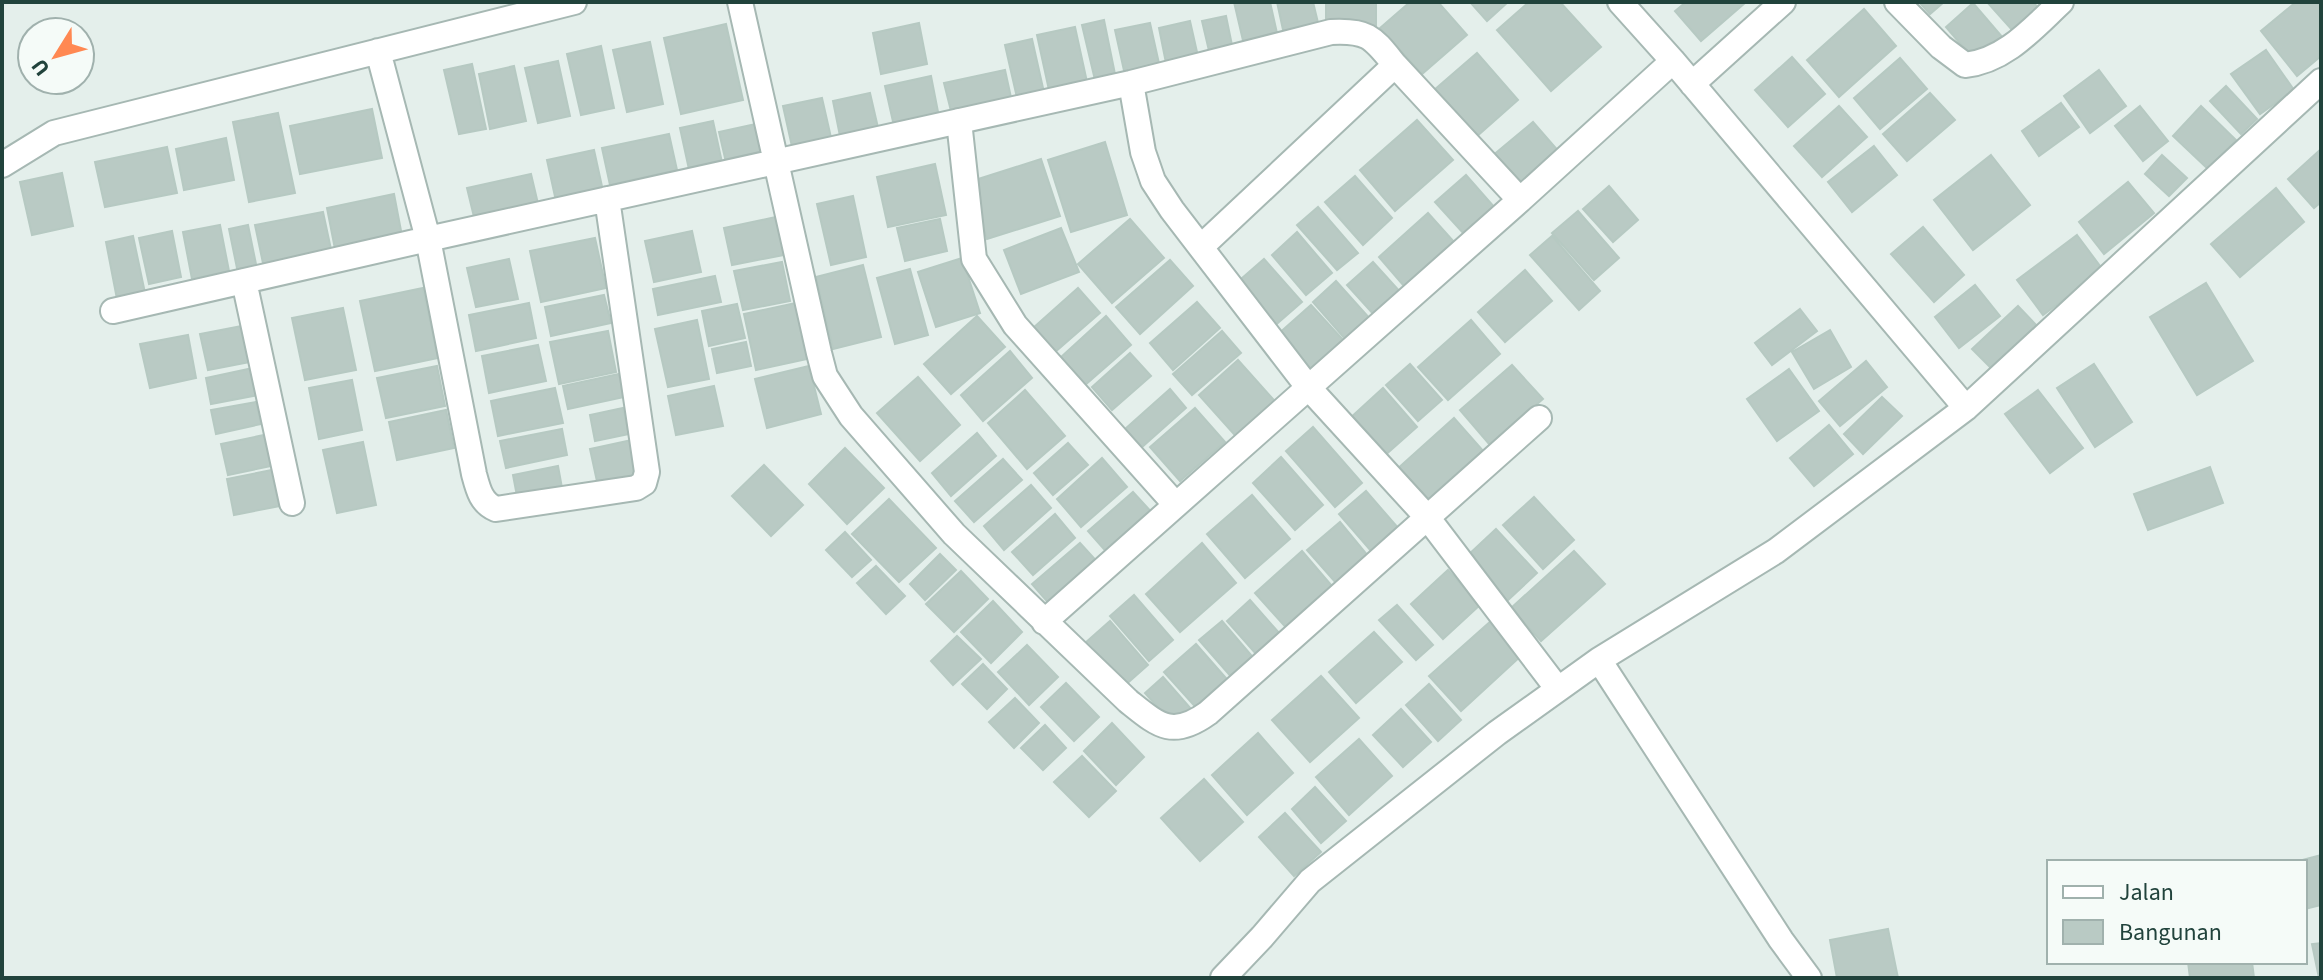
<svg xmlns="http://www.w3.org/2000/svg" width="2323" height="980" font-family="'Source Sans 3',sans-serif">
	<rect width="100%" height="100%" fill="#e4efeb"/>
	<path fill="#b9cac4" stroke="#b6c9c2" stroke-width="2" d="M1234,2h36l9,40 -34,7z
		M1277,2h36l7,29 -35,8z
		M1326,2h50v24h-50z
		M1410,2h28l29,33 -45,39 -42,-46z
		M1470,2h38l-21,19z
		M1529,2h31l41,45 -50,44 -54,-61z
		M1686,2h58l1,1 -44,38 -26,-30z
		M1919,2h25l-14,12z
		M1987,2h46l7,8 -26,22z
		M2296,2h21l4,5v49l-24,20 -36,-45z
		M1973,3l30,35 -27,24 -30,-35z
		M1864,9l32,37 -57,51 -32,-37z
		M1226,16l7,34 -23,5 -8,-34z
		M1104,20l11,54 -20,6 -13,-55z
		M1190,21l9,40 -32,7 -8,-40z
		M919,23l8,41 -46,10 -8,-41z
		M1150,23l10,45 -35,7 -10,-45z
		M726,24l17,76 -62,14 -17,-76z
		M1075,27l12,55 -38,8 -12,-55z
		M1032,39l13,58 -27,5 -13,-57z
		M650,42l13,62 -36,8 -14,-62z
		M601,46l13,62 -33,7 -14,-61z
		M2266,50l28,40 -34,24 -29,-40z
		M1477,53l41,47 -42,37 -42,-47z
		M1792,57l33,37 -37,33 -33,-37z
		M1900,58l27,31 -47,40 -26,-31z
		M558,61l12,55 -32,7 -13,-55z
		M472,64l14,65 -27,5 -15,-64z
		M514,66l12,55 -36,8 -11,-55z
		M1005,70l7,32 -60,13 -8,-32z
		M2099,70l27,36 -36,27 -26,-37z
		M931,76l8,41 -45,9 -9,-40z
		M2226,86l31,33 -16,15 -31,-33z
		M870,93l9,39 -38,9 -8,-40z
		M1930,93l25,27 -48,41 -24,-27z
		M822,98l10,44 -39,9 -10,-45z
		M2061,103l18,24 -40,29 -17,-25z
		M1839,106l28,31 -45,40 -28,-31z
		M2140,106l28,35 -25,20 -28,-35z
		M2201,106l35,34 -28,29 -35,-33z
		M372,109l10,49 -82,16 -10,-48z
		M278,113l17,80 -46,9 -16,-80z
		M1417,120l36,40 -58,51 -35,-41z
		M713,121l10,46 -33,7 -10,-46z
		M1533,122l27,31 -40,35 -28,-32z
		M756,124l9,39 -37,8 -9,-39z
		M669,134l8,36 -67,15 -8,-37z
		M226,138l8,42 -50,10 -8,-41z
		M1105,142l22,73 -56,17 -23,-72z
		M1874,146l23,29 -45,37 -24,-30z
		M167,147l10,46 -72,14 -10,-45z
		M2321,149v53l-7,6 -26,-29z
		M594,150l9,41 -47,10 -9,-41z
		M1991,155l39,50 -57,45 -39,-50z
		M2162,155l25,23 -18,18 -24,-22z
		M1041,159l19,57 -73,23 -18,-57z
		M935,164l11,51 -58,12 -11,-50z
		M62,173l11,53 -41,9 -12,-53z
		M531,174l8,34 -64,13 -8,-33z
		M1466,175l29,33 -30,27 -30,-33z
		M1355,176l37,42 -29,27 -38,-43z
		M2128,182l26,31 -50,41 -25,-32z
		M1609,186l29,34 -25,22 -30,-33z
		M2276,188l28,34 -64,55 -29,-33z
		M394,194l8,42 -67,13 -8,-41z
		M853,196l13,61 -35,8 -14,-61z
		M1318,207l40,46 -21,17 -40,-45z
		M1578,211l41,47 -25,22 -42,-47z
		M323,212l9,42 -68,14 -9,-43z
		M1428,213l26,29 -50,44 -25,-29z
		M776,217l8,38 -52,10 -8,-37z
		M940,219l7,32 -42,10 -8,-33z
		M1130,219l34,39 -52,45 -34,-39z
		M220,225l9,46 -37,8 -9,-47z
		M248,225l9,44 -19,4 -9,-44z
		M1923,227l41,48 -30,27 -43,-48z
		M1061,228l18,44 -58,22 -17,-44z
		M172,231l9,46 -32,7 -10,-46z
		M692,231l9,41 -47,10 -9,-41z
		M1297,232l35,41 -26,22 -34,-40z
		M2077,235l26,35 -60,45 -26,-35z
		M133,236l12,57 -28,6 -11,-57z
		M1552,236l48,55 -21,19 -49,-55z
		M595,238l11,50 -65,14 -11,-51z
		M962,258l18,55 -44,14 -18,-55z
		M509,259l9,40 -42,8 -9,-39z
		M1264,259l38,43 -30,26 -38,-43z
		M1170,260l23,26 -53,48 -24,-27z
		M782,262l8,39 -47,9 -9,-39z
		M1373,262l29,32 -26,23 -29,-32z
		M863,265l18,72 -48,12 -17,-72z
		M910,269l18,66 -33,9 -18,-66z
		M1525,270l27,31 -47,41 -27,-30z
		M715,276l6,26 -63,13 -5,-26z
		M1336,281l35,39 -24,21 -34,-39z
		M2206,283l47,78 -56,34 -47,-78z
		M1975,285l25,31 -41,32 -24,-31z
		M423,288l15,70 -63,13 -15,-70z
		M1078,288l22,25 -45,39 -22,-24z
		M604,295l7,28 -60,13 -6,-29z
		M1197,302l23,26 -47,42 -23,-27z
		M529,303l7,35 -60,13 -7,-36z
		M796,303l11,56 -51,11 -12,-56z
		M737,304l8,34 -36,8 -7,-35z
		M1311,305l33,36 -34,30 -33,-36z
		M2018,306l22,23 -45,43 -23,-23z
		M343,308l13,62 -51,10 -13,-62z
		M1800,309l17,22 -45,34 -17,-22z
		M977,316l28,31 -54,47 -27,-30z
		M1106,316l25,29 -46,40 -24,-28z
		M697,320l12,59 -41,8 -13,-58z
		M1471,320l29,34 -52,46 -30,-33z
		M242,326l8,36 -42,8 -8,-36z
		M1830,330l21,37 -37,22 -22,-37z
		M608,331l8,41 -57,12 -9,-42z
		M1222,331l19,22 -49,42 -19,-21z
		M188,335l8,43 -46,10 -10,-44z
		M746,342l5,24 -34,7 -5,-24z
		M538,345l8,36 -57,12 -7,-37z
		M1010,351l22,27 -49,43 -22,-26z
		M1130,353l21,23 -39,34 -20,-23z
		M1238,360l43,48 -39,35 -43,-48z
		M1866,361l21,26 -47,39 -21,-25z
		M1410,364l32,36 -24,21 -32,-36z
		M2094,364l38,58 -37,25 -38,-59z
		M1512,365l31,34 -53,46 -30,-35z
		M437,366l8,40 -59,12 -9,-40z
		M809,366l12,48 -54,14 -12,-49z
		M253,368l5,27 -47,9 -5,-26z
		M1789,369l30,42 -42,30 -30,-42z
		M619,374l5,23 -56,12 -5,-23z
		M918,377l42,48 -40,36 -43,-48z
		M352,380l10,50 -43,9 -10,-51z
		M714,386l9,40 -47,9 -8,-39z
		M555,388l8,35 -65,13 -7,-35z
		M1383,388l34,39 -34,30 -34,-38z
		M1170,389l16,19 -44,39 -17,-18z
		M1025,390l40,46 -38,33 -39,-46z
		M2038,390l45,58 -33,25 -45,-59z
		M1882,397l20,19 -39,38 -19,-20z
		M256,402l5,22 -45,10 -5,-24z
		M623,408l6,26 -34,7 -5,-26z
		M1195,408l30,34 -45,39 -30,-34z
		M446,410l8,38 -57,12 -8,-38z
		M1454,418l30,34 -59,51 -29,-33z
		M1829,425l24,29 -39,32 -24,-28z
		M1313,427l49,56 -27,24 -49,-56z
		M562,429l5,26 -61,13 -6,-27z
		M977,433l19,23 -45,40 -19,-23z
		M264,435l7,31 -43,9 -7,-31z
		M632,440l8,38 -42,8 -8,-37z
		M363,442l13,63 -39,8 -14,-63z
		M1068,443l20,22 -35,30 -19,-22z
		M845,448l39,40 -37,36 -38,-40z
		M1281,457l42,48 -28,25 -42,-47z
		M1102,458l25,29 -46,40 -24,-28z
		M1003,459l19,21 -48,42 -19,-21z
		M764,465l39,40 -32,31 -39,-40z
		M558,466l4,22 -45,8 -4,-21z
		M2210,467l13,36 -75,27 -14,-36z
		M272,470l8,36 -46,9 -7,-36z
		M1031,485l20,23 -47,42 -20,-24z
		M1366,491l33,38 -27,23 -33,-38z
		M1133,492l23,25 -45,40 -23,-26z
		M1252,495l38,44 -45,39 -38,-44z
		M1534,497l40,43 -31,29 -40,-44z
		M889,499l47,49 -37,34 -47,-48z
		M1055,514l20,24 -42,37 -21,-23z
		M1340,522l28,34 -31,28 -30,-34z
		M1496,529l41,44 -30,28 -40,-45z
		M845,532l26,28 -19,17 -26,-27z
		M1080,543l21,23 -48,42 -21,-24z
		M1202,543l34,40 -56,49 -34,-38z
		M1302,551l35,41 -46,41 -36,-40z
		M1574,551l31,33 -64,57 -30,-33z
		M940,554l16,16 -31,30 -15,-16z
		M876,566l29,30 -19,18 -29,-31z
		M1448,570l32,35 -37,34 -32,-35z
		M961,571l27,28 -34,33 -28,-28z
		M1134,595l39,45 -24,21 -39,-45z
		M1250,600l30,34 -23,21 -30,-34z
		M993,601l29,31 -31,31 -30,-31z
		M1397,605l36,40 -17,15 -37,-40z
		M1110,621l38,44 -25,22 -38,-44z
		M1222,621l34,40 -22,19 -35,-40z
		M1491,621l31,34 -61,56 -32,-35z
		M1374,632l28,30 -46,41 -27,-31z
		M957,636l24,23 -28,26 -22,-24z
		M1196,644l36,41 -31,28 -37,-41z
		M1027,645l31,32 -29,28 -31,-33z
		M983,664l24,25 -20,20 -25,-25z
		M1321,676l38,42 -49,44 -38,-42z
		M1163,677l28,32 -18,15 -28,-31z
		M1066,683l33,34 -25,24 -33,-34z
		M1429,684l32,36 -23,21 -32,-36z
		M1015,698l24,25 -25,25 -25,-26z
		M1401,709l30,33 -28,25 -30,-32z
		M1112,723l32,34 -28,28 -32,-34z
		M1045,725l21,23 -23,22 -22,-22z
		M1258,733l35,40 -46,42 -35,-40z
		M1359,739l33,37 -43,39 -33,-38z
		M1082,756l34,35 -27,26 -35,-35z
		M1204,779l39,43 -43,39 -39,-43z
		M1315,787l31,34 -25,22 -29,-34z
		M1285,813l36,39 -27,24 -35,-39z
		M2321,855v50l-16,4v-47h-10z
		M1888,929l10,49h-61l-7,-38z
		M2321,943v35h-2l-7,-34z
		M2188,962h64l2,16h-64z"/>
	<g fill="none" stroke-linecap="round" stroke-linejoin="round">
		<defs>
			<path id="street" d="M740,2l79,351 6,23 26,40 103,118 174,167c30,24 44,38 80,12l331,-295
				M1620,2l53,59 293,347
				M1897,2l44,45 24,18c40,-4 68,-37 96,-63
				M1131,83l12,69 10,29 19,29 136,177 119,130 130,171
				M1692,84l91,-82
				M959,121l15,138 41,66 161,180
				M2,165l52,-32 520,-131
				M607,199l40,273 -3,11 -8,5 -140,21c-15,-6 -18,-20 -22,-35l-46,-235 703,-156 200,-51c38,-2 42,6 64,33
				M1520,200l153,-139
				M244,281l48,222
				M113,311l315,-72 -50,-188
				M1044,622l476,-422 -125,-135 -193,181
				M1599,660l182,280 28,38
				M1223,978l39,-41 48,-56 187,-148 102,-73 177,-109 190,-143 355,-327"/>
		</defs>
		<use href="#street" stroke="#a6b8b3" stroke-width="28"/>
		<use href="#street" stroke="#fff" stroke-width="24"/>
	</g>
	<rect width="2323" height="980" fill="none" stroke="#21433c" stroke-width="8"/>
	<rect x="2047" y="860" width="260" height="104" fill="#f5fbf8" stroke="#a0b1ad" stroke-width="2"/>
	<rect x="2063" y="886" width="40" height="12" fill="#ffffff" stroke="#a0b1ad" stroke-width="2"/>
	<text x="2119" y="900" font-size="24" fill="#21433c">Jalan</text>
	<rect x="2063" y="920" width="40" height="24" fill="#b9cac4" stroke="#a0b1ad" stroke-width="2"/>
	<text x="2119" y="940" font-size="24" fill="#21433c">Bangunan</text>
	<g transform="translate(56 56) rotate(233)"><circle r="38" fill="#f5fbf8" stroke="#a0b1ad" stroke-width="2"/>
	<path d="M0-6L14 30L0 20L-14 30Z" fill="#ff8852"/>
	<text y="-12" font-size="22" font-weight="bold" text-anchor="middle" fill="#21433c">U</text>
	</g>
</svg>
